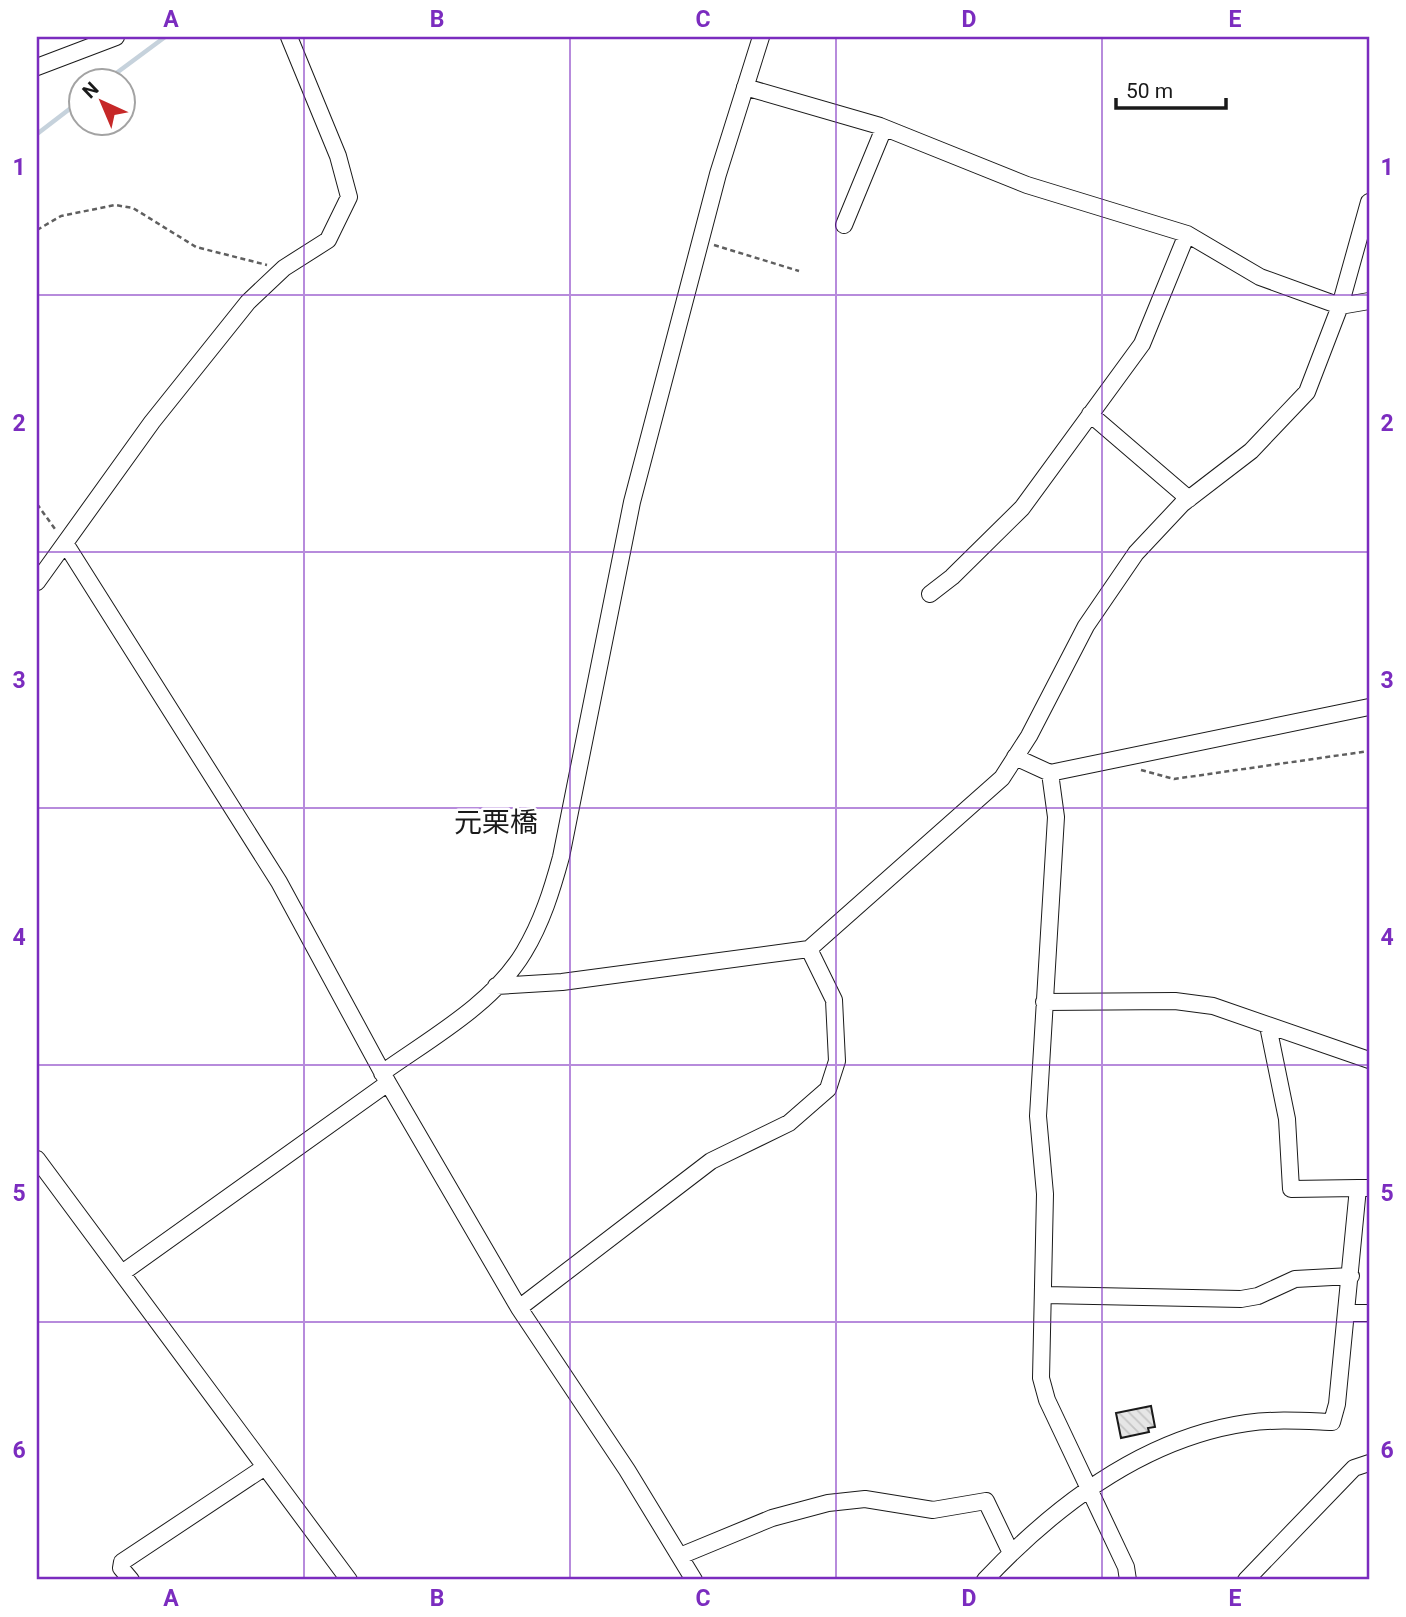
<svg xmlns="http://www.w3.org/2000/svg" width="1406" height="1617" font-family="Roboto,'Noto Sans JP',sans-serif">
	<defs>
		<pattern id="building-back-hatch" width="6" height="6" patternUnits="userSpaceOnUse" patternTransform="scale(1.75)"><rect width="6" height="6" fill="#e6e6e6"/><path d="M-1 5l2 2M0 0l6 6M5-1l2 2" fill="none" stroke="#c5c5c5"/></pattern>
	</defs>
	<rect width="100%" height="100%" fill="#fff"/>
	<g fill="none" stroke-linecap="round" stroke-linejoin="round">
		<path stroke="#c6d2dc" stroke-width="4.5" d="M107,80l58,-43
			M37,134l43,-33"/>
	</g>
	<path fill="url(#building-back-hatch)" stroke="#1a1a1a" stroke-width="2" d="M1151,1406l4,21 -7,1 1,4 -28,6 -5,-25z"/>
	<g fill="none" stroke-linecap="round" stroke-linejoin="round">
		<defs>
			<path id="minor" d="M37,67l79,-30
				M745,87l135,39 147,59 160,49 73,43 80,29 29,-5
				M844,225l40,-97
				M1090,414l99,85
				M65,543l214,339 109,201 131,225 108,162 67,110
				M37,582l115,-160 96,-120 36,-34 44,-28 21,-43 -11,-41 -49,-119
				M930,594l22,-17 70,-69 120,-164 45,-110
				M1015,757l35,16 6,44 -18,299 7,78 -4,184 6,22 79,167 2,13
				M1050,773l319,-66
				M496,986l66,-4 247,-33 193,-171 27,-42 57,-110 50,-73 46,-49 69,-53 56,-59 33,-86 29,-104
				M1044,1002l131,-1 38,5 156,54
				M1268,1026l19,93 4,70 67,-1
				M382,1073c49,-35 111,-69 142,-121 18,-30 28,-62 37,-95l71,-355 86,-328 43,-137
				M37,1159l312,421
				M122,1273l266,-190
				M1045,1295l196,4 17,-3 37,-17 56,-3
				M519,1308l192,-147 78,-38 39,-34 9,-28 -3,-61 -25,-51
				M1347,1313h22
				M680,1556l92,-38 56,-15 37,-4 68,11 53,-9 25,52
				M131,1580l-10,-12 1,-6 143,-95
				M985,1580c69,-73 158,-142 262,-157 28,-4 57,-2 85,-1l5,-18 21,-216h11
				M1246,1580l108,-112 15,-5"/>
		</defs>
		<use href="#minor" stroke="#1a1a1a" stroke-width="18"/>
		<path stroke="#5f5f5f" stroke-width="2.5" stroke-dasharray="5 3.5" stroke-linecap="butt" d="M37,230l24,-14 54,-11 18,3 63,39 71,18
			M714,245l85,26
			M37,504l18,25
			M1141,770l33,9 195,-28"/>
		<use href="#minor" stroke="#fff" stroke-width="16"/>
	</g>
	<path fill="none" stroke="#7b2cbf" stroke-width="2" stroke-opacity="0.55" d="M304,37v1543M570,37v1543M836,37v1543M1102,37v1543M37,295h1332M37,552h1332M37,808h1332M37,1065h1332M37,1322h1332"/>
	<g text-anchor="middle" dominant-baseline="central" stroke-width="5" stroke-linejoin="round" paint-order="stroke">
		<g font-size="28" fill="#1a1a1a" stroke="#fff">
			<text x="496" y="822">元栗橋</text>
		</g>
	</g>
	<rect width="1406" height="1617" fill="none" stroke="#ffffff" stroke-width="77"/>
	<g transform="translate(102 102) rotate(316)"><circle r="33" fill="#ffffff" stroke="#a3a3a3" stroke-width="2"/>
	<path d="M0-5L12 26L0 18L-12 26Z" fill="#c62828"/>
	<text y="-10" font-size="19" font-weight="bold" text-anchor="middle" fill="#1a1a1a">N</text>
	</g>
	<path d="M1116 98v10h110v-10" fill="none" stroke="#1a1a1a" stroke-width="3.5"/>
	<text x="1126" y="98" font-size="21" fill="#1a1a1a" stroke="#ffffff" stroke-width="5" paint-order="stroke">50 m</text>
	<rect x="38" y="38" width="1330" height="1540" fill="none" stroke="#7b2cbf" stroke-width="2.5"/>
	<g font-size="23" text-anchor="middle" font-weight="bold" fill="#7b2cbf">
		<text x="171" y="27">A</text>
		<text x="437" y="27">B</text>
		<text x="703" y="27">C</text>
		<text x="969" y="27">D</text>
		<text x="1235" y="27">E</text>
		<text x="19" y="175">1</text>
		<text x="1387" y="175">1</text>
		<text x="19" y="431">2</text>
		<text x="1387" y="431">2</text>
		<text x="19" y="688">3</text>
		<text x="1387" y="688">3</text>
		<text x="19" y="945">4</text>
		<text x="1387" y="945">4</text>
		<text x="19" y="1201">5</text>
		<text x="1387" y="1201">5</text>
		<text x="19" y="1458">6</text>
		<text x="1387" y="1458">6</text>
		<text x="171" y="1606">A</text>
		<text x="437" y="1606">B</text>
		<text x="703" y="1606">C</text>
		<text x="969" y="1606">D</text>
		<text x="1235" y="1606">E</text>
	</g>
</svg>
